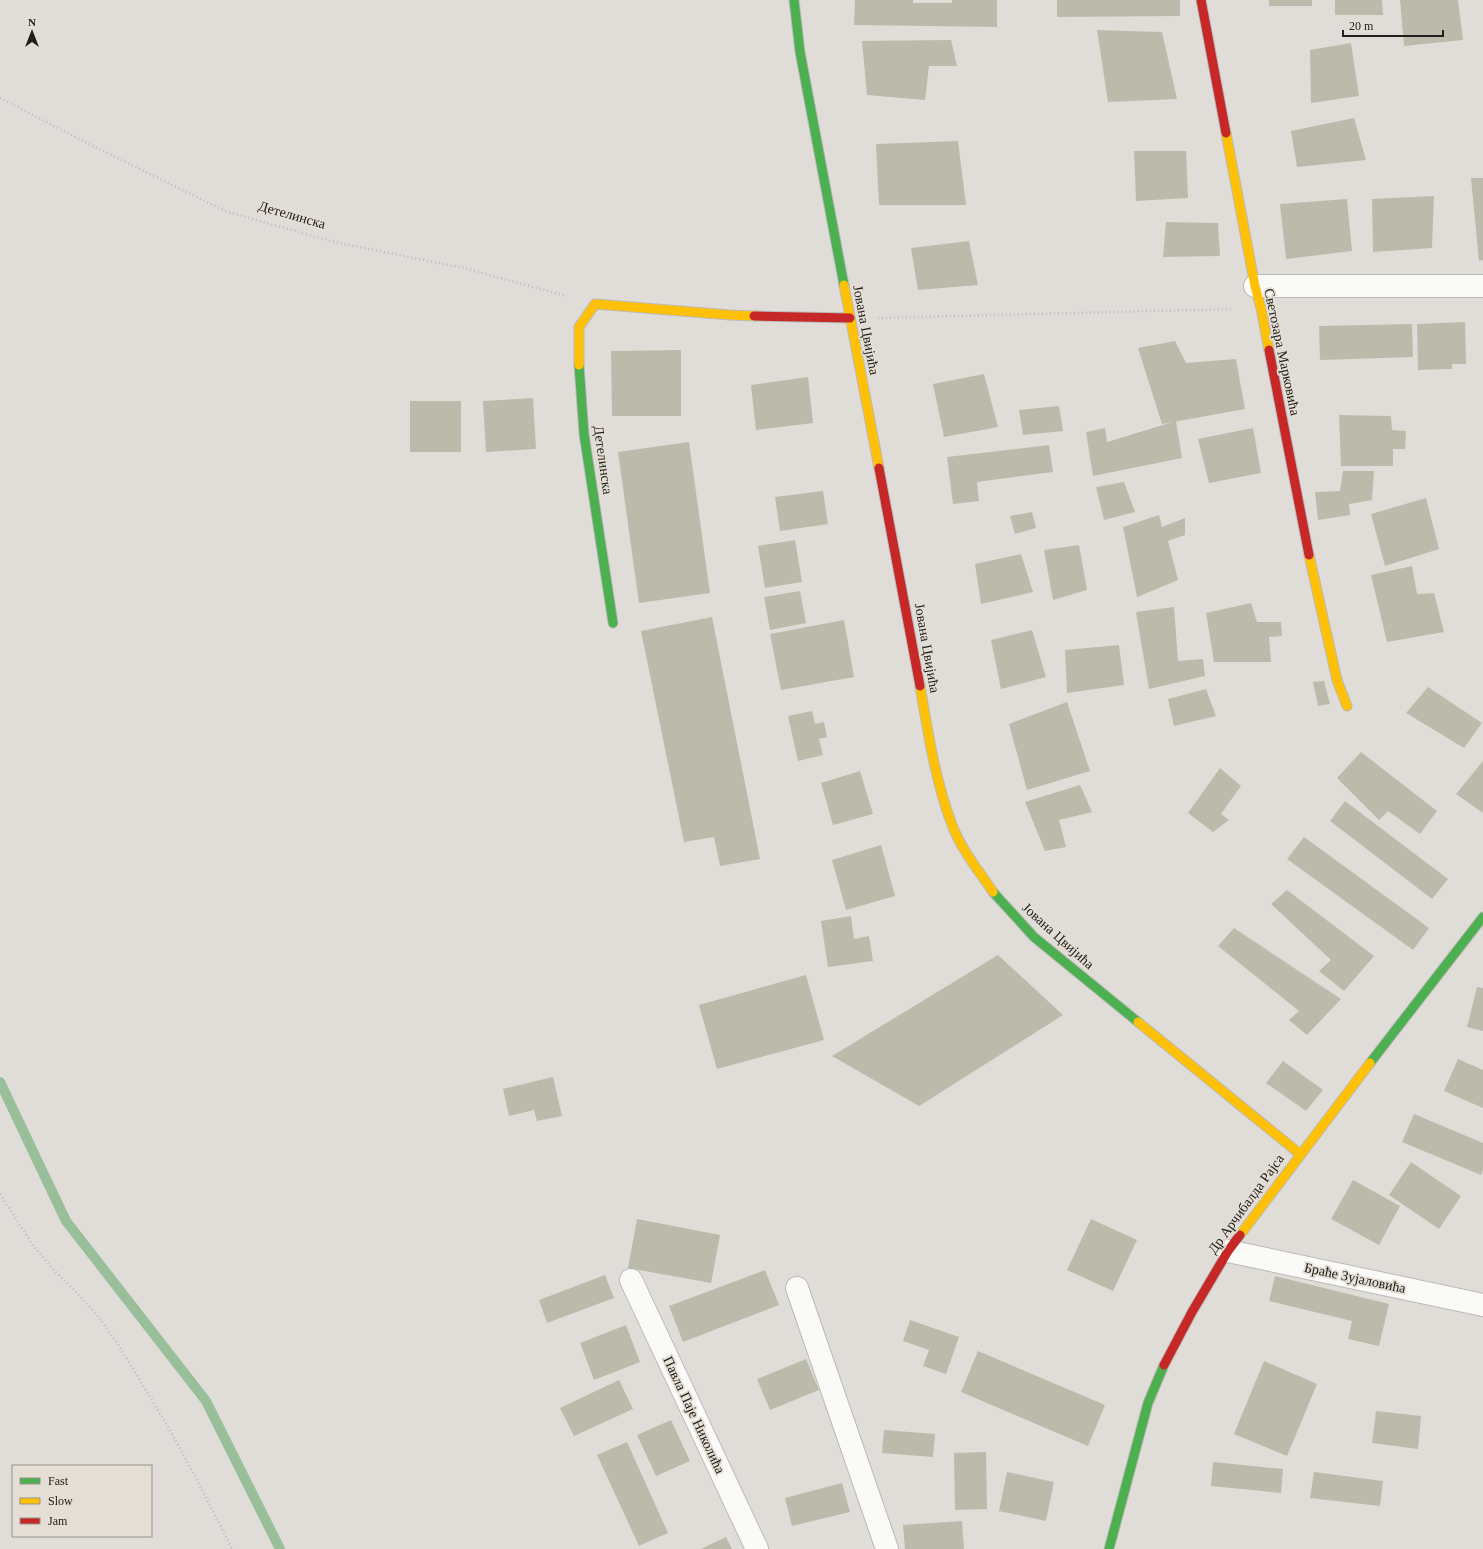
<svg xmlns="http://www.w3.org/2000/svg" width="1483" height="1549" font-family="Georgia,serif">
	<rect width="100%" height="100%" fill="#e0ddd8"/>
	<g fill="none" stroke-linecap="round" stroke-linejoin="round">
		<path stroke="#99be9a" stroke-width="10" d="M0,1082l66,139 140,180 74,148"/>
	</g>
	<path fill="#bbbbab" d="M855,0h58v3h39v-3h45v27l-143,-2z
		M1057,0h123v16l-123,1z
		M1269,0h43v6h-43z
		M1335,0h47l1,15h-48z
		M1400,0h58l5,40 -59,6z
		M1097,30l65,2 15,67 -69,3z
		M951,40l6,26h-28l-4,34 -58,-5 -5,-54z
		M1351,43l8,53 -48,7 -1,-53z
		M1354,118l12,42 -69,7 -6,-36z
		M958,141l8,64h-87l-3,-61z
		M1134,151h52l2,47 -52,3z
		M1471,178h12v82l-4,1z
		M1434,196l-2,52 -59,4 -1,-53z
		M1347,199l5,52 -66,8 -6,-55z
		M1166,222l52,1 2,33 -57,1z
		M969,241l9,44 -60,5 -7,-42z
		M1465,322l1,42h-14v5l-34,1 -1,-46z
		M1412,324l1,33 -93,3 -1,-34z
		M1175,341l11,22 50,-4 9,50 -83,15 -24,-76z
		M681,350v66h-69l-1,-65z
		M984,374l14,53 -54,10 -11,-53z
		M808,377l5,46 -57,7 -5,-45z
		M533,398l3,51 -50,3 -3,-51z
		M410,401h51v51h-51z
		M1059,406l4,25 -40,4 -4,-25z
		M1339,415l52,1 1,14 14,1 -1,18h-12v17h-52z
		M1176,421l6,37 -89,18 -7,-44 19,-4 2,14z
		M1253,428l8,45 -52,10 -11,-44z
		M689,442l21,151 -71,10 -21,-151z
		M1049,445l4,27 -76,10 2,19 -26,3 -6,-47z
		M1343,471h31l-2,29 -23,4 1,11 -32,5 -3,-28 25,-1z
		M1124,482l11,30 -31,8 -8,-33z
		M823,491l5,33 -48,7 -5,-34z
		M1426,498l13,51 -54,17 -14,-52z
		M1032,512l4,16 -21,6 -5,-18z
		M1159,515l3,12 23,-9v17l-17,6 10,39 -41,17 -14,-70z
		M795,540l7,42 -37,6 -7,-42z
		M1079,545l8,45 -34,10 -9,-50z
		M1021,554l12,38 -52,12 -6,-40z
		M1412,566l5,28 17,-1 10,39 -57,10 -16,-67z
		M800,591l6,32 -36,7 -6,-33z
		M1251,603l6,19h24l1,14 -13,1 2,25h-57l-8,-49z
		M1174,607l4,54 25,-2 2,17 -56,13 -13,-77z
		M712,617l48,242 -40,7 -6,-29 -30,5 -43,-211z
		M844,620l10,57 -73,13 -11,-56z
		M1032,630l14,47 -45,12 -10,-49z
		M1119,645l5,40 -57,8 -2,-43z
		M1324,681l6,23 -12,2 -5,-24z
		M1428,687l54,36 -18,25 -58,-35z
		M1206,689l10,27 -42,10 -6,-27z
		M1067,702l23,69 -63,19 -18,-66z
		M812,711l3,13 9,-2 3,15 -8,2 4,16 -25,6 -10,-45z
		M1361,752l76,59 -17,23 -32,-23 -9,9 -42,-42z
		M1483,761v52l-27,-19z
		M1220,768l21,18 -20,28 8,6 -16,12 -25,-19z
		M860,771l13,43 -40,11 -12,-42z
		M1080,785l12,27 -33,8 7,27 -21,4 -20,-49z
		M1345,801l103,78 -16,20 -102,-78z
		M1304,837l125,91 -16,22 -126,-91z
		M881,845l14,51 -49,14 -14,-50z
		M1287,890l87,66 -30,35 -25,-20 12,-11 -60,-56z
		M851,916l3,23 15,-3 4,25 -45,6 -7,-46z
		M1234,928l107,71 -34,36 -18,-15 10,-9 -81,-65z
		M998,955l65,60 -144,91 -87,-50z
		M806,975l18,65 -107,29 -18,-64z
		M1477,987l6,1v43l-16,-4z
		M1458,1059l25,11v38l-39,-17z
		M1283,1061l40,29 -17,21 -40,-28z
		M553,1077l9,39 -25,5 -3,-11 -25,6 -6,-27z
		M1414,1114l69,29v27l-2,5 -79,-33z
		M1411,1162l50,34 -22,33 -50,-34z
		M1353,1180l47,26 -21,39 -48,-26z
		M637,1219l83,16 -9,48 -83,-15z
		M1091,1219l46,21 -24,51 -46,-21z
		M765,1270l14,35 -96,37 -14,-36z
		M605,1275l9,23 -67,25 -8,-23z
		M1275,1276l114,28 -10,42 -31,-7 4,-18 -83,-20z
		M910,1320l49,17 -13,37 -23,-8 6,-16 -26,-9z
		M626,1325l14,37 -46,18 -14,-37z
		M978,1351l127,54 -17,41 -127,-54z
		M806,1359l13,31 -49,20 -13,-31z
		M1264,1361l53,23 -30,72 -53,-22z
		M619,1380l14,29 -59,27 -14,-28z
		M1376,1411l45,5 -3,33 -46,-6z
		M671,1420l19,41 -34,15 -19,-41z
		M884,1430l51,4 -2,23 -51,-4z
		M627,1442l41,91 -29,13 -42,-91z
		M986,1452l1,57 -32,1 -1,-57z
		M1213,1462l70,7 -2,24 -70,-7z
		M1007,1472l47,10 -8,39 -47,-10z
		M1314,1472l69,9 -3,25 -70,-8z
		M842,1483l8,29 -58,14 -7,-28z
		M962,1521l2,28h-59l-2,-24z
		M726,1537l6,12h-31z"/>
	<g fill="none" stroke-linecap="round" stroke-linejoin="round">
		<defs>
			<path id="street" d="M1255,286h228
				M1228,1251l255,54
				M631,1280l126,269
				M797,1288l90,261"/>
			<path id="fast" d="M794,0l6,52 44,233
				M579,365l5,69 29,189
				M993,892l41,45 104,85
				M1370,1063l113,-146
				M1109,1549l39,-146 16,-38"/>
			<path id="slow" d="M1226,133l29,153 6,22 8,42
				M844,285l35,183
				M579,365v-38l16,-23 135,11 24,1
				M1309,555l28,125 10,26
				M920,686c8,46 15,94 32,139 9,24 27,46 41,67
				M1138,1022l162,132
				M1240,1235l130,-172"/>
			<path id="jam" d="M1201,0l25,133
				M754,316l96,2
				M1269,350l40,205
				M879,468l41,218
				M1164,1365l28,-53 36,-61 12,-16"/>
		</defs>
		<use href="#street" stroke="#bcbab6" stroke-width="24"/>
		<use href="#fast" stroke="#bcbab6" stroke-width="11"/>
		<use href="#slow" stroke="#bcbab6" stroke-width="11"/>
		<use href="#jam" stroke="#bcbab6" stroke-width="11"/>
		<path stroke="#bdbcbb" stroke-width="2.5" stroke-dasharray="1 3" stroke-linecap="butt" d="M0,98l81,42 144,71 109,31 130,26 102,28
			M878,318l353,-9
			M0,1194l32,50 19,23 23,23 22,24 20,27 51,84 30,55 35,69"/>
		<use href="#street" stroke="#fafaf9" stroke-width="22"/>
		<use href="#fast" stroke="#4caf50" stroke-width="9"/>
		<use href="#slow" stroke="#ffc107" stroke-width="9"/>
		<use href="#jam" stroke="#c62828" stroke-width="9"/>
	</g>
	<g text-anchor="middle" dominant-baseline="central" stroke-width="3.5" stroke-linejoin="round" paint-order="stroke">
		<g font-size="14" fill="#22201c" stroke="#e4ded5">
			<text transform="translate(292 215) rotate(16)">Детелинска</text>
			<text transform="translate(866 330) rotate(79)">Јована Цвијића</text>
			<text transform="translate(1282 352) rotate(78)">Светозара Марковића</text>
			<text transform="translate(603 460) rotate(82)">Детелинска</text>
			<text transform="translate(927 648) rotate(80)">Јована Цвијића</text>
			<text transform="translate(1058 936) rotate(42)">Јована Цвијића</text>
			<text transform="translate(1246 1204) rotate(-54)">Др Арчибалда Рајса</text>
			<text transform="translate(1355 1278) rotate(12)">Браће Зујаловића</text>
			<text transform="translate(694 1415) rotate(65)">Павла Паје Николића</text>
		</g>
	</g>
	<rect x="12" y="1465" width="140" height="72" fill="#e4ded5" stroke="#96928b"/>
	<rect x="20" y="1478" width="20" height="6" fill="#4caf50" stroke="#96928b"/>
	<text x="48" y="1485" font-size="12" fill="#22201c">Fast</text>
	<rect x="20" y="1498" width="20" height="6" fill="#ffc107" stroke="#96928b"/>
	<text x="48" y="1505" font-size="12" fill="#22201c">Slow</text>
	<rect x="20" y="1518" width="20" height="6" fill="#c62828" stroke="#96928b"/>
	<text x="48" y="1525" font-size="12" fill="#22201c">Jam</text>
	<g transform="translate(32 32)" stroke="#e4ded5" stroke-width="3" paint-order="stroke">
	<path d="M0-3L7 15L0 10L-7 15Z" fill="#22201c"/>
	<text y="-6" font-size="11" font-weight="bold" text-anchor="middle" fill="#22201c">N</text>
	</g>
	<path d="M1343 30v6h100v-6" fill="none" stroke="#22201c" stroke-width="2"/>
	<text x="1349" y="30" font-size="12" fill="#22201c" stroke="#e4ded5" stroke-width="3" paint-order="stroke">20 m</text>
</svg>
